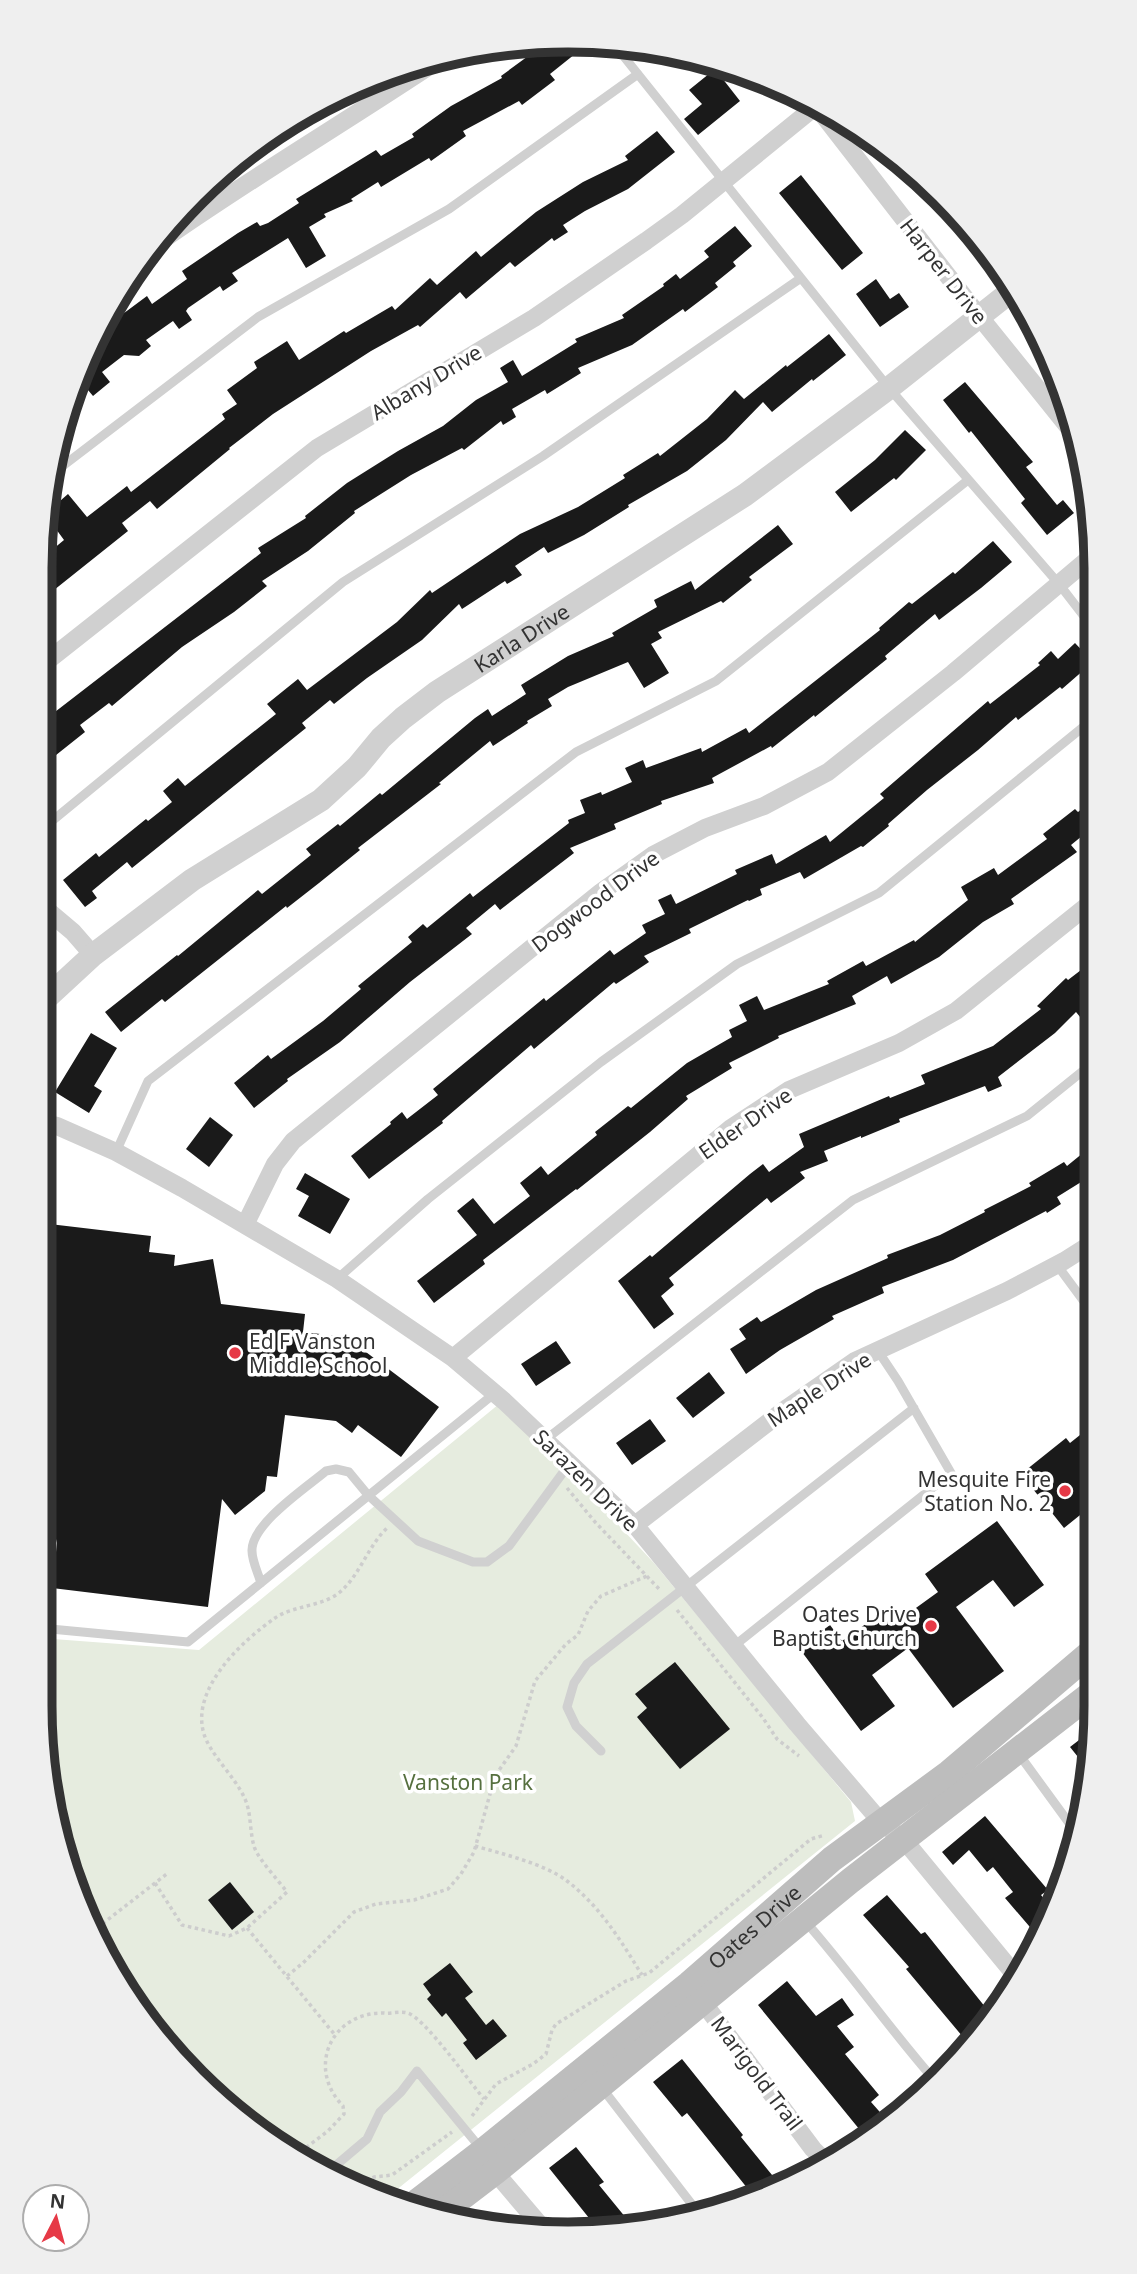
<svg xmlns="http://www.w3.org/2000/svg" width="1137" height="2274" font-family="'Noto Sans',sans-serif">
	<rect width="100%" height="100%" fill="#fff"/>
	<path fill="#e6ecdf" d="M499,1404l94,94 61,65 197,239 4,19 -465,374 -86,-32 -84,-61 -70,-75 -82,-151 -28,-171v-67l159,12z"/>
	<path fill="#1a1a1a" d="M590,42l-40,32 5,6 -33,25 -3,-4 -56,30 3,5 -35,25 -2,-3 -48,29 -3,-5 -27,17 2,2 -29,13 2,3 -17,10 17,29 -20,12 -18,-30 -56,35 6,8 -15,10 -3,-5 -32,22 -2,3 6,9 -13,9 -6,-8 -27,19 5,6 -12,10 -15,-1 -22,17 8,10 -17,14 -15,-18 14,-35 18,-15 -2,-3 39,-29 5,8 35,-25 -5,-8 56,-38 19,-11 3,4 8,-3 31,-20 -3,-4 80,-49 5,6 33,-19 -2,-3 39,-28 51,-28 -1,-2 45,-33z
		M715,69l25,32 -42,34 -14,-16 18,-15 -13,-14z
		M657,131l18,21 -47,37 -43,22 -22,14 5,7 -14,9 -2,-3 -37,29 -5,-5 -44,37 -6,-7 -40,35 -2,-2 -47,26 -98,63 -44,34 1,1 -73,60 -7,-8 -28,22 6,8 -79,63 -8,-9v-26l23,-19 -19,-26 23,-20 19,23 40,-31 4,6 94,-73 -3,-5 15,-10 -10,-14 30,-22 -3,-6 33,-21 12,19 45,-29 2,2 46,-27 3,4 35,-32 7,7 39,-34 5,6 55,-45 47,-30 45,-22 -3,-4z
		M801,175l62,78 -21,17 -63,-77z
		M735,226l17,20 -19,16 3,4 -21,17 3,4 -33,25 -2,-3 -51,36 -54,23 3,5 -34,21 -2,-4 -33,19 4,8 -13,8 -2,-4 -37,29 -2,-2 -51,27 -57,36 1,2 -47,38 -46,30 5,5 -33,26 -52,35 -70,59 -3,-3 -29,22 5,7 -44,35v-34l15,-12 -5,-6 210,-162 -3,-5 48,-30 -1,-2 42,-33 51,-32 45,-25 33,-26 32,-18 -8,-14 13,-8 9,16 55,-34 -2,-3 49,-21 -2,-3 42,-29 -1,-2 13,-10 4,5 29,-22 -5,-6z
		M876,279l14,20 9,-6 10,14 -29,20 -24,-33z
		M829,334l17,21 -33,26 -1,-2 -40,33 -9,-10 -37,38 -39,31 -59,34 1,2 -45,28 -36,18 -4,-6 -29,19 7,9 -15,9 -2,-3 -43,28 -3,-5 -37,36 -55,38 -33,26 -4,-4 -28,23 4,5 -174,140 -5,-6 -35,29 5,7 -12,9 -22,-27 33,-27 3,4 47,-38 2,2 24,-19 -9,-11 15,-13 7,8 91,-72 -9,-10 31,-25 9,11 90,-68 33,-32 2,3 88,-59 58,-27 47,-29 -2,-3 35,-22 2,3 47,-37 28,-29 9,9 42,-34 1,2z
		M965,382l68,80 -7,5 31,38 6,-5 11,13 -27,22 -26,-32 4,-4 -54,-68 -2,2 -26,-33z
		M905,430l21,20 -30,30 -2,-2 -43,34 -16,-20 40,-32z
		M778,525l15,19 -44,33 3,3 -29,23 -2,-2 -63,31 4,6 -11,6 18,29 -25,15 -16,-26 -60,25 -20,12 4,7 -25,15 1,2 -35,23 -3,-5 -51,42 2,1 -83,64 2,2 -41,33 -32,25 -1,-2 -121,96 -3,-3 -41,33 -16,-20 72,-57 1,1 80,-66 4,4 49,-39 -5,-6 32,-25 2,2 40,-33 2,2 93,-77 13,-9 4,7 34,-22 -5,-9 47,-29 46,-20 -2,-3 45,-26 -3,-7 37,-19 4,9z
		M993,541l19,21 -31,26 -42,32 -4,-6 -50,42 2,3 -72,58 -1,-2 -42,33 -1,-2 -59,32 2,5 -53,18 1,3 -48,20 2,5 -46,19 4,5 -74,57 -5,-6 -29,24 6,6 -62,48 -70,60 -53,37 1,2 -34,27 -20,-25 34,-28 3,4 52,-38 38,-32 -3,-3 54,-44 -4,-5 15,-13 4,4 43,-35 3,4 96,-74 -1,-3 17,-7 -5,-13 21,-8 1,3 30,-13 -7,-14 18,-8 3,8 55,-20 1,4 44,-24 3,5 131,-103 -1,-2 30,-26 3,2 41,-32 2,2z
		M1075,643l18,19 -31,27 -2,-2 -42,33 -2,-3 -38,33 -51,40 -39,34 1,2 -26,21 -2,-1 -57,33 -4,-7 -40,17 2,6 -13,6 -1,-1 -59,29 2,4 -47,23 5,6 -33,22 -2,-2 -80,67 -3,-4 -89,76 1,2 -74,56 -18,-23 40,-32 -1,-2 12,-10 5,7 31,-24 -5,-6 111,-91 2,3 64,-51 4,5 32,-22 -4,-8 23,-11 -7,-14 13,-6 5,10 61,-30 -2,-4 37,-16 4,10 50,-29 4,7 54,-44 -4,-4 108,-93 2,3 50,-39 -2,-2 13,-12 7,8z
		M1093,800v27l-22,18 6,7 -66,47 3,5 -31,18 -44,35 -48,27 -4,-8 -35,20 4,8 -78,32 1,2 -50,25 3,5 -46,28 2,3 -38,33 -73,58 -1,-1 -93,71 2,4 -51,39 -17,-22 60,-46 -20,-24 16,-13 21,26 36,-28 -10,-13 21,-17 7,9 49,-40 -2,-3 33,-26 3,2 56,-45 45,-26 -3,-7 18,-9 -8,-16 18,-9 7,14 65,-26 -2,-3 36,-20 3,5 48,-26 1,2 53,-42 -7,-13 33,-19 4,7 49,-36 -4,-5 32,-25 3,3z
		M1094,960v74l-18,-22 -21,21 -57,44 4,9 -14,6 -3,-6 -86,33 1,3 -39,16v-2l-37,15 4,10 -28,11 5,6 -34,25 -4,-5 -98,80 5,7 -13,11 13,18 -20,15 -36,-48 32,-26 2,2 98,-83 13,-10 6,8 35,-25 -5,-13 90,-38 1,2 35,-14 -4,-9 72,-29 48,-37 -4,-3 29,-28 2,2z
		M91,1033l26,15 -23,38 8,5 -13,22 -34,-21z
		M210,1117l23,18 -24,32 -23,-18z
		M1094,1144v30l-37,23 4,7 -14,9 -1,-2 -93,49 -71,27 2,6 -52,23 2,3 -54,31 -34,24 -16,-25 16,-10 -7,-10 18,-12 4,5 55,-32 72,-32 -1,-3 53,-20 45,-23 -1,-2 47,-24 -2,-3 35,-21 3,4z
		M305,1173l45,26 -20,35 -32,-18 11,-20 -13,-7z
		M41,1223l110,13 -2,16 26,3 -1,11 39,-7 8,45 84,10 -2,18 43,5 93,70 -38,50 -43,-32 -6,8 -16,-12 -51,-6 -8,62 -10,-1 -2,15 -30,24 -13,-16 -14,108 -156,-19 5,-45 -8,-32 -9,-13z
		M556,1341l15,22 -35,23 -15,-22z
		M709,1372l16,21 -32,25 -17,-20z
		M650,1419l16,22 -34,24 -16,-22z
		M1095,1423v80l-31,25 -43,-54 45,-36 4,5z
		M997,1521l47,64 -30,22 -21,-27 -37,27 48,64 -51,37 -45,-60 -36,27 23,31 -34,25 -62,-83 31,-23 12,16 39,-28 10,13 47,-34 -13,-18z
		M675,1662l55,67 -50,40 -43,-52 10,-9 -12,-14z
		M1096,1727v13l-6,32 -20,-25z
		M985,1816l63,74 -7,5 12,15 -12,30 -36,-42 8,-6 -20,-25 -6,5 -18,-22 -16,15 -11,-13z
		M230,1882l24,30 -22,18 -24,-30z
		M887,1895l34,39 4,-2 65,81 -22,30 -62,-74 3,-2 -46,-52z
		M450,1963l23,29 -8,6 21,27 7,-6 14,17 -31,24 -13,-17 4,-3 -21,-27 -4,4 -15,-18 4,-4 -8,-11z
		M787,1981l29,35 26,-18 12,17 -17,11 17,21 -9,7 34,41 -8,7 15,17 -22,16 -106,-130z
		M682,2059l61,76 -2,2 40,49 -29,8 -65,-81 -5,4 -29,-35z
		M576,2147l28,35 -5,3 36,44 -38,-1 -48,-60z"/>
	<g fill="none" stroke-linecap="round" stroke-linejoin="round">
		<path stroke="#cdcdcd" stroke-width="3.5" stroke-dasharray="3.5 3.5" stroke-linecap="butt" d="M567,1488l28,34 66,69
			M677,1610l86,108 14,21 22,17
			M475,1846c28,8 70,18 92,35 33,25 54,60 75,94
			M155,1883l27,42 47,11 18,-8 40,-36c-9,-12 -26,-30 -32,-43 -6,-16 -3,-37 -11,-52 -9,-20 -34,-43 -40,-63 -14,-45 38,-93 71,-116 19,-13 47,-11 65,-26 20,-17 28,-46 47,-64
			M97,1928l71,-55
			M247,1928l88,107
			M287,1976l16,-13 51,-51 22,-8 38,-4 34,-11 13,-15 13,-22 21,-76 21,-30 19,-65 31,-37 12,-9 10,-24 13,-15 46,-20
			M472,2116l24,-32 37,-20 13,-10 6,-24 4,-6 70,-43 23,-8 162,-134 14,-4
			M295,2156l33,-25 16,-17 -1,-8c-37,-38 -12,-94 41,-93 8,1 18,-3 26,1 18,9 59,67 74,85
			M360,2184l14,-7 18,-2 60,-43"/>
		<path stroke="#d0d0d0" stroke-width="9" d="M613,43l276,345 170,196 34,44
			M51,475l207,-158 191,-108 189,-135
			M41,830l302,-248 200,-126 258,-178
			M116,1152l32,-71 428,-329 140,-71 252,-201
			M1057,1265l37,50
			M337,1279l91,-80 173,-137 136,-98 142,-71 214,-174
			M545,1440l308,-240 174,-84 67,-54
			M261,1583c-3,-10 -9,-22 -9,-32 -1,-27 55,-64 74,-80l10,-2 13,3 19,23 50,46 55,21h14l22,-16 61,-83
			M40,1628l148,14 307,-249
			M734,1646l217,-173 -53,-92 -20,-30
			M601,1751l-25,-25 -9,-19 7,-24 13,-19 327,-256
			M1018,1753l62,85
			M805,1921c46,52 86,110 132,162
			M602,2088l95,123
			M328,2172l39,-33 13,-27 21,-20 16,-21 65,79"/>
		<path stroke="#d0d0d0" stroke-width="18" d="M813,102l166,214 99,123
			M147,251c95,-68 196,-127 293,-192
			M41,666l276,-218 217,-130 112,-77 36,-26 134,-109
			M41,905l32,27 20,23
			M41,1122l16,4 59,26 66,36 155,91 116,79 51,43 131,124 162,199 84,98 23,18 112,136
			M245,1225l30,-61 18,-23 308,-249 52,-37 52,-27 59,-22 64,-34 125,-99 139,-117
			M453,1358l278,-230 58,-38 110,-47 57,-32 137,-110
			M635,1525l148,-114 72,-50 152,-70 57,-30 30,-19
			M696,1993l117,156 13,13
			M495,2172l46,54"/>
		<path stroke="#d0d0d0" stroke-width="23" id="s1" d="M41,1003l52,-48 99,-75 129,-80 36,-33 24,-29 22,-20 34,-26 308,-197 144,-107 125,-99"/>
		<g stroke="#bdbdbd" stroke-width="26">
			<path id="s2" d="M414,2204l69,-53 206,-167 143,-125 117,-86 146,-124"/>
			<path d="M440,2214l55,-42 355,-291 246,-191"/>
		</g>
	</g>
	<g fill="#e63946" stroke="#fff" stroke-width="2.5">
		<circle cx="235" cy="1353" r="7"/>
		<circle cx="1065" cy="1491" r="7"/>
		<circle cx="931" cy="1626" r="7"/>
	</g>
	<g text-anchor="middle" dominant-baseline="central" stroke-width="7" stroke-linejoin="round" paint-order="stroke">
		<g font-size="21" fill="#333" stroke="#fff">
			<text transform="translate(944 271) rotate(52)">Harper Drive</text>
			<text transform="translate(426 382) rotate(-31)">Albany Drive</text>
			<text stroke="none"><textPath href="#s1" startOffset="606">Karla Drive</textPath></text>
			<text transform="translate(595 901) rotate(-37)">Dogwood Drive</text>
			<text transform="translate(745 1123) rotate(-35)">Elder Drive</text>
			<text transform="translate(819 1389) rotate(-33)">Maple Drive</text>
			<text transform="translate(586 1480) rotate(44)">Sarazen Drive</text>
			<text stroke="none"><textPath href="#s2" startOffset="439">Oates Drive</textPath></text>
			<text transform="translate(757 2073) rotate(53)">Marigold Trail</text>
		</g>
		<g font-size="21" fill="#333" stroke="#fff" text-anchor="end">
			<text x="249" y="1341" text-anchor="start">Ed F Vanston<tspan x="249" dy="24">Middle School</tspan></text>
			<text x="1051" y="1479">Mesquite Fire<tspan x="1051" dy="24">Station No. 2</tspan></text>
			<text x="917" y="1614">Oates Drive<tspan x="917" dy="24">Baptist Church</tspan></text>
		</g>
		<g font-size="21" fill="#56703f" stroke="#fff">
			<text x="468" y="1782">Vanston Park</text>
		</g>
	</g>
	<path d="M0 0H1137V2274H0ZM568 52H568A516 516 0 0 1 1084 568V1706A516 516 0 0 1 568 2222H568A516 516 0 0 1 52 1706V568A516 516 0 0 1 568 52Z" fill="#efefef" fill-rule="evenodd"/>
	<path fill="none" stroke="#333" stroke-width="9" d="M568 52H568A516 516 0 0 1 1084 568V1706A516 516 0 0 1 568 2222H568A516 516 0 0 1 52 1706V568A516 516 0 0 1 568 52Z"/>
	<g transform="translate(56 2218) rotate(6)"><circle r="33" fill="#ffffff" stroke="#adadad" stroke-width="2"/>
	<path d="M0-5L12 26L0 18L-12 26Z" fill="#e63946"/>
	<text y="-10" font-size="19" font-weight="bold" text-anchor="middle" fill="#333333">N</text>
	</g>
</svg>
